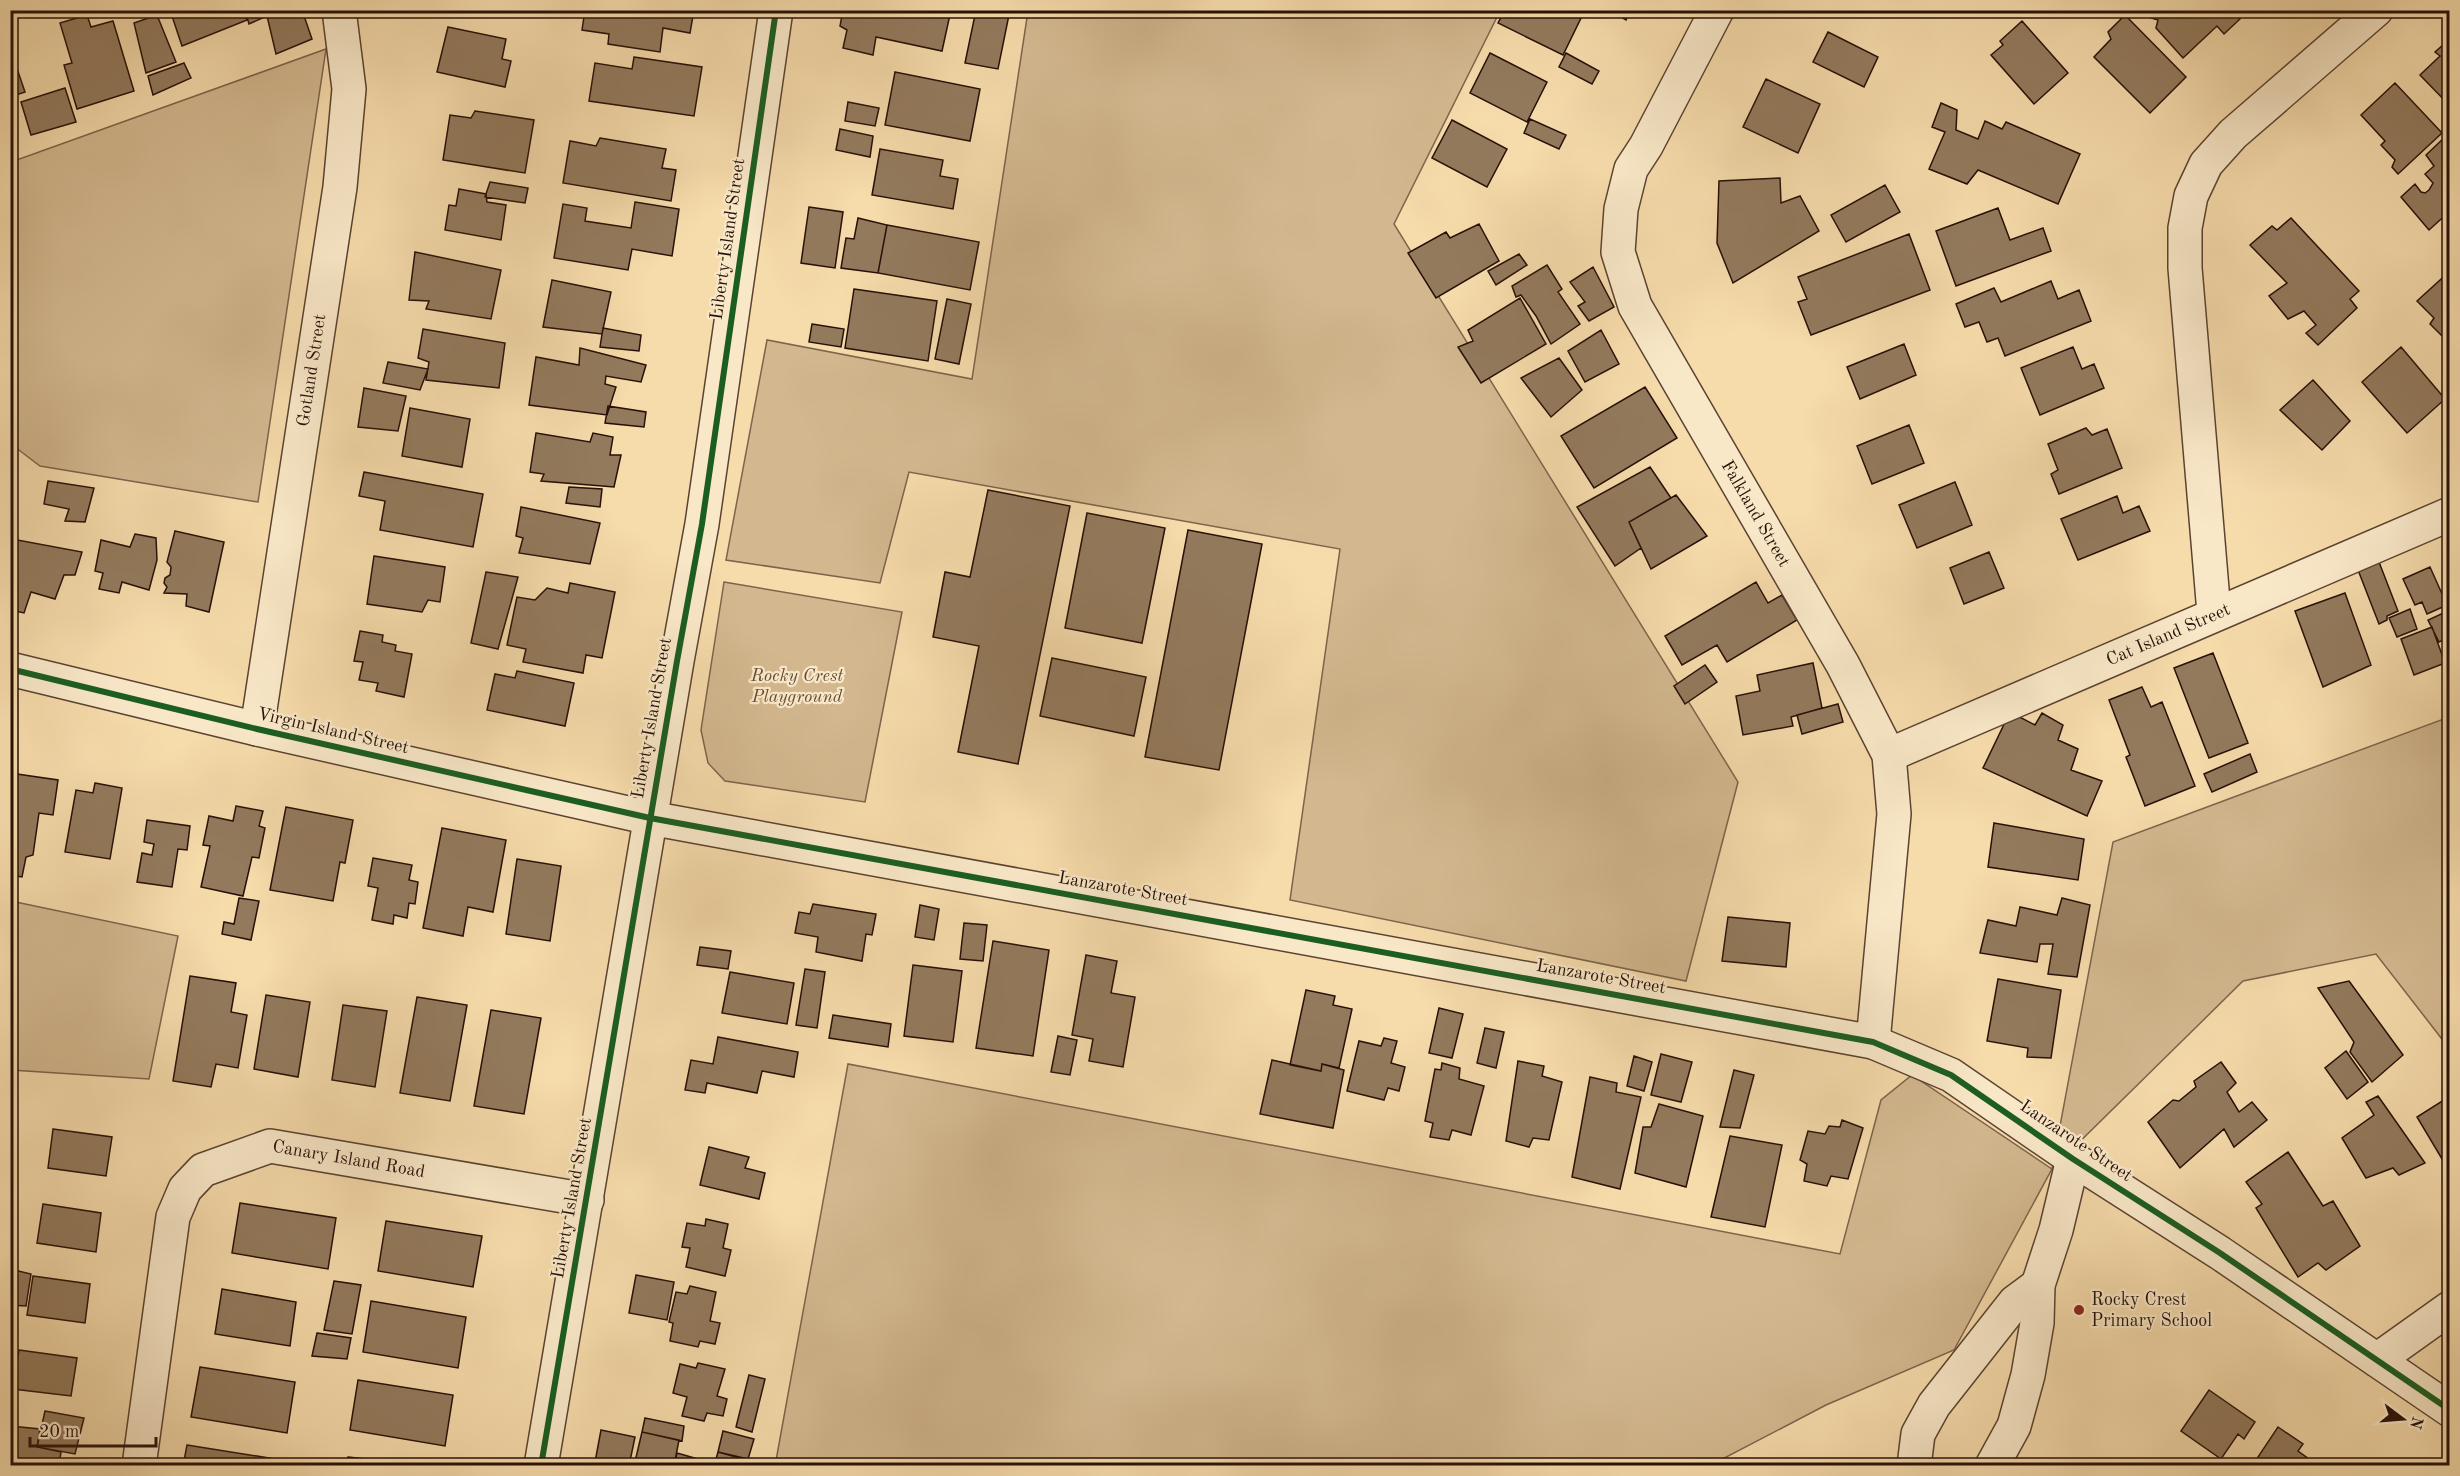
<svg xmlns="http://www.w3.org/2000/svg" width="2460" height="1476" font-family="'Old Standard TT',serif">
	<rect width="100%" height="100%" fill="#f6dbab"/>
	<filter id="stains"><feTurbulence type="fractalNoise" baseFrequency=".00333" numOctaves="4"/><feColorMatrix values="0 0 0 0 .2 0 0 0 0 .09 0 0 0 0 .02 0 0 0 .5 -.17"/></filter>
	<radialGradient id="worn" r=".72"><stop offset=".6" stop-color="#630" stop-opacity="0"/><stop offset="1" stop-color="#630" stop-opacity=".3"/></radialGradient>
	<path fill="#d3b88f" stroke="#7d644c" stroke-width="1.5" d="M1028,11h472l-106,213 344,558 -52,199 -396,-81 50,-351 -431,-77 -29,111 -154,-23 41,-220 205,39z
		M326,49l-68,453 -218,-36 -29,-22v-282z
		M724,582l178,30 -37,190 -140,-21 -17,-18 -7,-33z
		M2449,717v322l-4,4 -69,-89 -133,27 -191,188 -98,181 -128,55 -115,60 -936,1 73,-402 992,190 41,-154 31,-25 140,94 61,-327z
		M11,901l167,35 -29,143 -138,-9z"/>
	<path fill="#937a5d" stroke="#271008" stroke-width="1.5" d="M170,10h75l2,10 -65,26z
		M245,10h22v6l-18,8z
		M281,10h21l10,29 -36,15 -9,-38z
		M477,10h67v6z
		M585,10l47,3v-3h62l-4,23 -27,-5 -3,24 -52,-8 1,-10 -27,-4z
		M843,10h108l-9,41 -66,-14 -3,18 -30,-7 4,-18 -7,-4z
		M976,10h34l-12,59 -33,-6z
		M1505,10h71l7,4 -20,41 -65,-32z
		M1609,10h22l-5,10z
		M2159,10h73l8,9 -16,15 -7,-8 -34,32 -27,-30 2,-8 -7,-2z
		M87,15l4,12 22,-6 21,70 -57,18 -13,-44 8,-2 -12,-40z
		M157,15l19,47 -30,11 -12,-50z
		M2125,15l61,62 -36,36 -56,-56 17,-18 -3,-7z
		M2022,21l46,52 -34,31 -43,-49 12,-10 -3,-4z
		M448,27l58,12 -4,20 9,2 -6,26 -68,-15z
		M1828,32l50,25 -14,30 -51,-25z
		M2450,39v67l-30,-31 20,-19 -5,-4z
		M10,48l15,44 -15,5z
		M1490,53l57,29 -20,40 -57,-29z
		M1566,53l33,18 -7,13 -33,-17z
		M634,57l68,10 -8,49 -105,-15 6,-38 37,6z
		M184,63l7,15 -38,17 -5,-19z
		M895,72l85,17 -10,52 -85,-16z
		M1766,79l54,25 -22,49 -55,-26z
		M2395,83l47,50 -44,41 -6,-7 3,-7 -14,-15 4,-4 -24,-26z
		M65,88l11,34 -45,13 -10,-33z
		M848,102l31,6 -4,18 -30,-5z
		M1941,103l16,7 -1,20 22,9 7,-18 17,8 4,-7 74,32 -22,50 -80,-34 -11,14 -38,-15 16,-37 -13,-5z
		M475,111l59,9 -9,53 -82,-13 7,-45 21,3z
		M1530,119l36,16 -7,14 -35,-16z
		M1452,120l55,29 -20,38 -55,-29z
		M840,129l33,7 -3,21 -34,-7z
		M2446,136l4,4v71l-21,19 -28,-33 14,-13 6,8 4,1 4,-3 4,-7 -8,-9 9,-8 -8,-11z
		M600,138l66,11 -4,19 14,2 -5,31 -108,-18 7,-42 26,5z
		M880,149l63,11 -3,16 18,3 -5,30 -81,-14z
		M1780,178l1,25 19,-7 19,35 -86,52 -16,-40 2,-62z
		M490,182l38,6 -3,15 -40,-6z
		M1885,185l15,27 -54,30 -15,-27z
		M459,189l27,5 1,8 19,3 -5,35 -56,-10 4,-25 7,1z
		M635,202l44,7 -7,47 -40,-7 -4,21 -74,-12 9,-54 24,4 -2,13 46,7z
		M809,207l34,5 -8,56 -34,-5z
		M1998,208l12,32 33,-12 8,23 -95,35 -20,-55z
		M858,218l29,7 -9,48 -37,-5 5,-30 8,1z
		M2291,218l68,73 -9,8 7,9 -39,37 -12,-12 10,-8 -12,-14 -16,8 -19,-23 18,-13 -37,-38 22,-19 5,4z
		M1479,224l20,37 -63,37 -28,-45 38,-21 4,6z
		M887,225l92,17 -9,48 -92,-17z
		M1909,234l21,56 -119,45 -13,-33 9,-3 -9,-22z
		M415,252l86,18 -10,49 -65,-10 3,-8 -20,-1z
		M1519,254l8,11 -31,20 -8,-14z
		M1547,265l15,24 -4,3 22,32 -29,20 -15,-28 -15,-21 -5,2 -4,-11z
		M1593,267l21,40 -25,14 -11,-15 7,-4 -15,-20z
		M2450,271v73l-20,-20 4,-6 -17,-17z
		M552,280l59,12 -9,42 -59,-7z
		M2051,281l7,18 21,-9 12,31 -86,35 -7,-18 -11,4 -8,-20 -14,5 -9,-23 38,-16 7,14z
		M854,289l83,12 -9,60 -83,-13z
		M1520,298l26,46 -65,39 -23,-36 15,-6 -5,-11z
		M947,299l24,5 -12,60 -24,-5z
		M812,324l32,5 -3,18 -32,-5z
		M603,328l38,7 -2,16 -39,-4z
		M423,329l82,14 -6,45 -73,-8 3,-18 -11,-4z
		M1601,330l18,34 -34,18 -17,-31z
		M1904,344l12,31 -56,24 -13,-32z
		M2073,347l9,22 12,-5 10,24 -64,27 -19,-47z
		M2401,347l44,52 -38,34 -45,-51z
		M580,348l66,17 -5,17 -35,-6 -1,8 11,3 -9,28 -78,-10 7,-48 43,8z
		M1559,358l23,32 -31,27 -30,-39z
		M388,362l40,7 -8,21 -37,-7z
		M2313,380l37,41 -28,29 -42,-40z
		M1645,387l32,51 -83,50 -33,-52z
		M364,388l42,8 -8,35 -40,-4z
		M608,406l38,6 -2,15 -39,-4z
		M410,408l60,11 -8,48 -60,-11z
		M1909,425l15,38 -52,21 -15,-38z
		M2086,428l6,7 15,-6 15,39 -63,26 -8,-20 7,-4 -10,-26z
		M536,433l54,9 3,-9 20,4 -3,18h11l-7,32 -73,-6 3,-7 -14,-2z
		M1650,467l21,31 -42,24 12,26 -26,18 -38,-59z
		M364,472l119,22 -10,53 -93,-17 5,-29 -26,-5z
		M48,481l46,7 -9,34 -20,-1 4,-12 -25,-5z
		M1955,482l17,43 -55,23 -18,-43z
		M569,487l33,2 -2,18 -34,-4z
		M988,490l82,16 -52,258 -60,-12 21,-106 -46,-9 12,-65 25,5z
		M1676,495l31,41 -56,33 -22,-47z
		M2117,496l6,17 16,-7 11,25 -72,29 -17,-41z
		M521,507l79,16 -10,41 -71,-11 4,-15 -7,-2z
		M1087,513l78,15 -23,115 -77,-15z
		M1188,530l74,14 -43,226 -74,-13z
		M175,531l49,11 -15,70 -23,-6 1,-12 -23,-1 3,-6 -3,-4 1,-5 5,-3 1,-8 -4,-5z
		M135,534l21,4 1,22 -8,30 -27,-8 -3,11 -20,-4 4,-16 -8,-2 6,-31 29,7z
		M12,539l70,13 -7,23h-11l-9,24 -24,-7 -7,21 -14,-3z
		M1989,552l15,36 -40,16 -14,-36z
		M374,556l71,11 -5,35 -12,-2 -6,12 -55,-8z
		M2379,562l19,49 -11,5v4l-8,4 -21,-54z
		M2430,567l17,38 -20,9 -5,-12 -7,3 -12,-26z
		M486,572l32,5 -20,72 -27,-6z
		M1756,582l12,21 14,-8 15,25 -70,42 -10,-17 -35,20 -17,-29z
		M570,583l45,9 -13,66 -16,-3 -3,18 -60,-11 3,-13 -19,-4 10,-48 18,3 12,-12 21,5z
		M2345,593l26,72 -48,22 -28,-76z
		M2410,609l7,20 -20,8 -8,-19z
		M2450,610v27l-11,5 -11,-22z
		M2432,627l13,36 -31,12 -13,-36z
		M360,631l23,4 -1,7 14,3 -1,6 17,3 -8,43 -28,-6 2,-8 -19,-3 4,-18 -9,-1z
		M2213,653l35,90 -39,15 -35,-90z
		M1052,658l94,19 -12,59 -94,-20z
		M1813,663l9,45 -31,9 2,9 -50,9 -7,-39 24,-5 -3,-16z
		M1705,665l12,17 -32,22 -11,-18z
		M517,671l57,12 -9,43 -78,-16 8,-36 20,4z
		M2142,687l9,20 11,-5 33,84 -50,20 -19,-49 4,-2 -21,-55z
		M1838,704l5,18 -41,12 -5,-19z
		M2010,712l25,13 7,-12 21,12 -5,15 20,9 -7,21 31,11 -15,35 -104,-48z
		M2250,754l7,18 -45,20 -8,-18z
		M10,773l48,7 -5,35 -14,-2 -6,42 -7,2 -4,20 -12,-2z
		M95,783l27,5 -12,71 -45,-7 11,-62 17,3z
		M236,806l27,5 -4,15 6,2 -6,30 -7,-1 -9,39 -42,-9 9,-41 -7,-1 6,-29 24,5z
		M286,807l67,13 -8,43 -5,-1 -7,39 -63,-11z
		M147,820l43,6 -3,24 -9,-1 -6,38 -35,-5 5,-29 10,2 2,-11 -10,-2z
		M1994,823l90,16 -6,41 -90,-13z
		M442,828l64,12 -13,72 -25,-5 -5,29 -40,-8z
		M373,858l39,7 -3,15 9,2 -3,22 -6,-1 -2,15 -13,-3 -1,9 -21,-4 6,-32 -10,-2z
		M517,859l44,7 -11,75 -44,-7z
		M239,898l20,3 -8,39 -29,-6 2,-12 10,2z
		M2062,898l28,7 -13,72 -29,-3 5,-30h-13l-3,18 -57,-9 8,-33 28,6 4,-19 37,8z
		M813,904l63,10 -4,21 -6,-1 -4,27 -46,-9 2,-15 -23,-4 4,-21 11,2z
		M920,905l19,4 -5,31 -19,-3z
		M1728,917l62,6 -4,44 -64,-6z
		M964,923l23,2 -4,36 -23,-2z
		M993,941l56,9 -16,106 -57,-8z
		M700,947l31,4 -3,18 -31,-4z
		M1086,955l31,6 -6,32 24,4 -12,70 -34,-6 4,-22 -21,-4z
		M913,965l49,6 -9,71 -49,-6z
		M805,969l20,3 -8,56 -21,-3z
		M730,972l64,11 -7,41 -65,-11z
		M190,976l46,7 -5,29 16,3 -9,53 -22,-4 -5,23 -38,-6z
		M1998,979l63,11 -10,68 -24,-1 1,-9 -41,-7z
		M2349,981l54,74 -31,27 -22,-30 4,-10 -36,-54z
		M1306,990l29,6 -2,9 19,4 -13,59 -17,-4 -1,7 -31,-6z
		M266,995l44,7 -12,75 -44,-8z
		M417,997l50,8 -17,96 -50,-8z
		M343,1005l44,6 -12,76 -43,-7z
		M1439,1008l24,6 -11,44 -23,-5z
		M491,1010l50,8 -17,96 -50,-8z
		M833,1015l58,9 -3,23 -59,-9z
		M1485,1028l19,4 -8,36 -19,-5z
		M1058,1036l19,4 -7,35 -19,-3z
		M718,1037l80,15 -4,25 -32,-6 -5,22 -50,-10 -2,10 -20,-3 6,-30 22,4z
		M1384,1038l13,3 -6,22 14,4 -6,24 -11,-3 -4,12 -37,-9 12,-50 22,5z
		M2346,1051l22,31 -21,17 -22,-31z
		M1661,1054l31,8 -11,40 -30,-7z
		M1634,1056l18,6 -8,29 -17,-5z
		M1272,1060l49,11 1,-7 22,6 -11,58 -73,-14z
		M1518,1061l26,5 -2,10 20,6 -13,58 -16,-2 -4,9 -23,-6z
		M2221,1062l15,21 -9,9 12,20 13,-10 15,18 -33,27 -10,-18 -44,39 -32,-46 25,-22 6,1 17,-14 -2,-6z
		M1442,1063l18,5 -1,11 25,7 -13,49 -19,-5 -3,10 -19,-3 3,-14 -8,-2 10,-52 6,1z
		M1734,1070l20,5 -14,53 -20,-1z
		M1590,1077l27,6 -1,9 25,5 -21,92 -48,-12z
		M2378,1096l47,67 -26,12 -6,-7 -27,10 -24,-40 32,-23 -8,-13z
		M2450,1096v72l-2,1 -31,-52z
		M1659,1104l44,12 -17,71 -51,-14 8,-46h8z
		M1842,1120l21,8 -15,51 -17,-3 -4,10 -23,-5 3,-17 -7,-4 8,-29 17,3 4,-8 11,1z
		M53,1129l59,8 -6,39 -58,-8z
		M1730,1136l52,9 -17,82 -54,-10z
		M709,1147l40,10 -4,11 20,5 -6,26 -59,-14z
		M2288,1152l35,54 10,-5 27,45 -34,24 -8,-7 -20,14 -42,-69 6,-4 -16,-22z
		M240,1203l96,15 -8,51 -96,-16z
		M43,1204l58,9 -5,39 -59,-9z
		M706,1219l22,5 -5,24 8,2 -6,26 -39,-9 4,-19 -8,-1 5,-24 18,3z
		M386,1221l96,15 -9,51 -95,-16z
		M10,1269l21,5 -5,32 -16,-1z
		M636,1275l38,7 -7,38 -38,-7z
		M33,1276l57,8 -5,39 -58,-8z
		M334,1281l27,4 -9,49 -28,-4z
		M690,1286l26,6 -6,29 10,2 -5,21 -15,-3 -2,6 -28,-6 3,-18 -4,-1 7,-30 11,2z
		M222,1289l74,13 -6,44 -75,-12z
		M371,1301l95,16 -8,51 -95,-16z
		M317,1333l34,5 -4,21 -35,-3z
		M19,1350l58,8 -6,38 -58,-7z
		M698,1363l27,6 -8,27 10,3 -4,17 -16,-3 -3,8 -22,-5 5,-19 -14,-4 7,-29 16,4z
		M200,1367l95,15 -8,51 -96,-16z
		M749,1375l16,4 -13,53 -16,-5z
		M358,1380l95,15 -8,51 -95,-16z
		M2209,1390l46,32 -11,17 -6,-5 -17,25 -40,-28z
		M45,1411l39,7 -9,36 -38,-7z
		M645,1418l39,8 -2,15 -40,-9z
		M10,1426l30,3 -3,18 24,5 -2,14 -49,-1z
		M2278,1427l25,17 -5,7 18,13 -1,2h-63z
		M601,1430l34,7 -6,29h-20l-14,-4z
		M723,1431l31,8 -6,20 -30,-7z
		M642,1432l37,8 -5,26h-40z
		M187,1445l95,15 -1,6h-98z
		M718,1452l33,9v5h-37z
		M677,1453l35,10 -1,3h-37z
		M348,1457l82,9h-83z"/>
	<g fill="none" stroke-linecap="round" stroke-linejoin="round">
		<defs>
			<g id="minor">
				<path id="s1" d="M1717,10l-71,136 -15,23 -10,40 -3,43 17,54 208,359 46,90 5,59 -21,228"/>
				<path d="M2214,613l-29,-345v-40l6,-32 15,-32 27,-30 143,-124"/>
				<path d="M10,669l247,60 393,89 1223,224 78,33 122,84 147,94 230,157"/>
				<path id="s2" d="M257,729l83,-542 9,-98 -10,-79"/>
				<path id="s3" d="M1889,755l561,-241"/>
				<path d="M2377,1360l73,-52"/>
				<path id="s4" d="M139,1466l34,-249 12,-28 18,-19 67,-24 317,54"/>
				<path d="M541,1466l136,-805 25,-137 74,-514"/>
				<path d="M1914,1466l4,-32 16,-29 81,-103 23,-17"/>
				<path d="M1992,1466l22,-40 14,-51 9,-52 1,-38 18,-55 17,-71"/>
			</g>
		</defs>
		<use href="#minor" stroke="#5b4331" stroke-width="36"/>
		<use href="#minor" stroke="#f9e8c8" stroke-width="33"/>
		<defs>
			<path id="cycleway" d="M10,669l247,60 393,89 1223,224 78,33 122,84 147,94 230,157
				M541,1466l136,-805 25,-137 74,-514"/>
		</defs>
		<use href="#cycleway" stroke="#f9e8c8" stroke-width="10"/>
		<use href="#cycleway" stroke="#1b5e20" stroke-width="6"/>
	</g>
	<circle fill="#8f2418" stroke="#f9e8c8" stroke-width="2" cx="2079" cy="1310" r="6"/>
	<g text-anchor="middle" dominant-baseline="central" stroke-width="4.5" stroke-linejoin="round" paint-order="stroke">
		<g font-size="18" fill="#271008" stroke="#f9e8c8">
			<text transform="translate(728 239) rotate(-82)">Liberty Island Street</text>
			<text stroke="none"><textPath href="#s2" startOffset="363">Gotland Street</textPath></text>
			<text stroke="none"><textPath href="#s1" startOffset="562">Falkland Street</textPath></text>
			<text stroke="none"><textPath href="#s3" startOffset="304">Cat Island Street</textPath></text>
			<text transform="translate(652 718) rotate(-80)">Liberty Island Street</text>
			<text transform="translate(333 731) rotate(13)">Virgin Island Street</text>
			<text transform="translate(1123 889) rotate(10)">Lanzarote Street</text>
			<text transform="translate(1601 977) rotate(10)">Lanzarote Street</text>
			<text transform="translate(2076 1141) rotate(34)">Lanzarote Street</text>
			<text stroke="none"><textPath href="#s4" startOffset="459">Canary Island Road</textPath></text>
			<text transform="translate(572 1198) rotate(-80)">Liberty Island Street</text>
		</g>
		<g font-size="18" font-style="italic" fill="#634b37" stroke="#f9e8c8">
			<text x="797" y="676">Rocky Crest<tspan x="797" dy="21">Playground</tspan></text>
		</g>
		<g font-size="18" fill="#271008" stroke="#f9e8c8" text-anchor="start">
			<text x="2091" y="1300">Rocky Crest<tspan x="2091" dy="21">Primary School</tspan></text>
		</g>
	</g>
	<rect width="2460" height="1476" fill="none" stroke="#f6dbab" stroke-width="36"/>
	<rect x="12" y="12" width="2436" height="1452" fill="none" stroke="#271008" stroke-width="3"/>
	<rect x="18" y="18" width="2424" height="1440" fill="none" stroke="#271008" stroke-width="1.5"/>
	<g transform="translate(2403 1419) rotate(106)" stroke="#f9e8c8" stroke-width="4.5" paint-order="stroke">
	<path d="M0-4.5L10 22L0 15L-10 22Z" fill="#271008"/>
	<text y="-9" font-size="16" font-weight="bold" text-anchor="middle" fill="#271008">N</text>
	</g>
	<path d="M30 1437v9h126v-9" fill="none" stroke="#271008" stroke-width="3"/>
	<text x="39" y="1437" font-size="18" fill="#271008" stroke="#f9e8c8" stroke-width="4.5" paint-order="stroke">20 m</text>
	<rect width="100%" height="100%" filter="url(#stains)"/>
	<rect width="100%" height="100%" fill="url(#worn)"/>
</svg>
